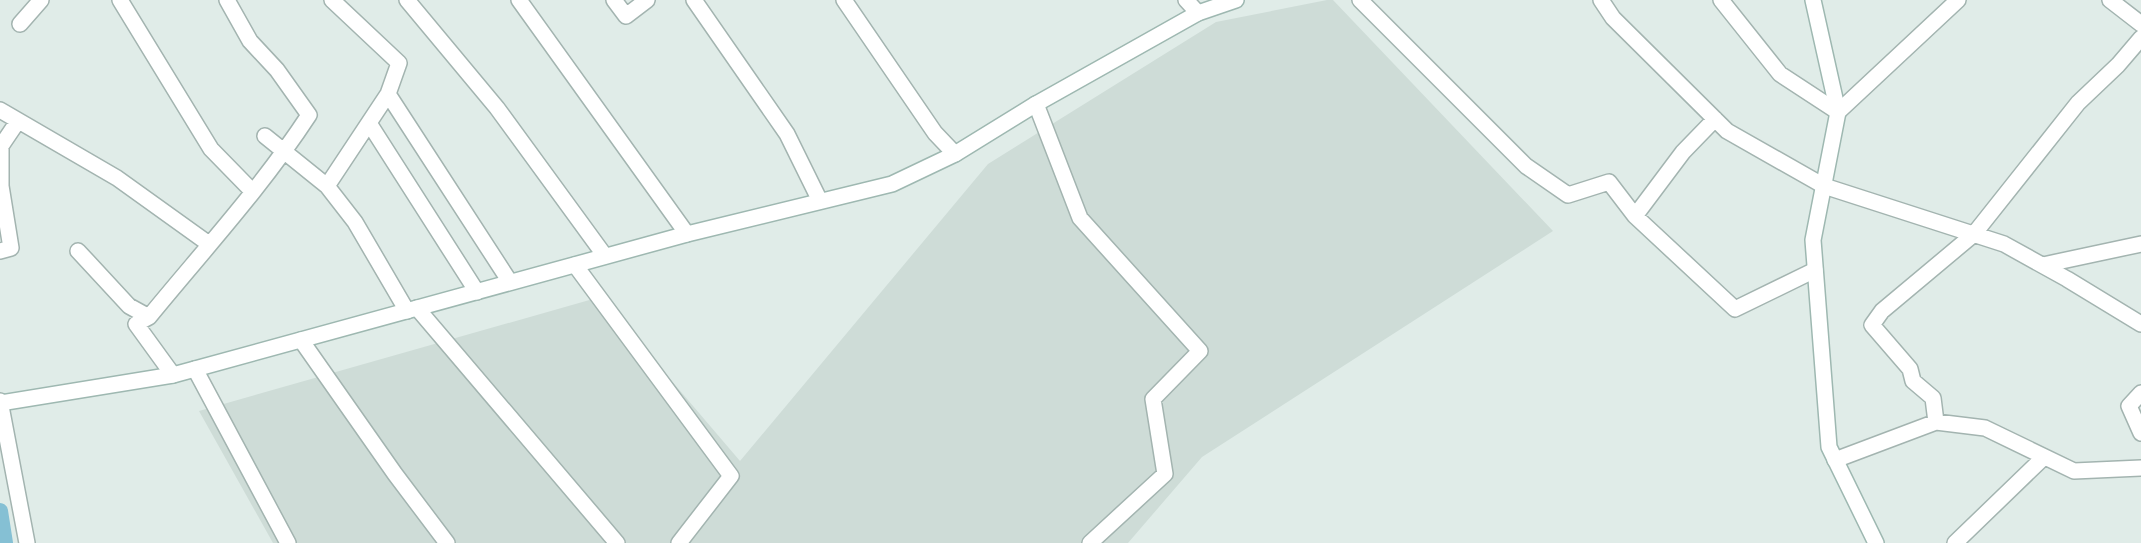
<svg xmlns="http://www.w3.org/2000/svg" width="2141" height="543" font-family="Cabin,sans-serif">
	<rect width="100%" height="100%" fill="#e0ece8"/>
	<path fill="#cedcd7" d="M1327,0h6l220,231 -351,226 -74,86h-855l-74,-132 401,-114 140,164 248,-297 228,-142z"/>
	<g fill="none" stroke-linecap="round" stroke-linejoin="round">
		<path stroke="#85c0d4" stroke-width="16" d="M0,511l5,32"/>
		<defs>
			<path id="minor" d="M120,0l91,149 41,42
				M407,0l90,108 108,148
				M519,0l168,234
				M614,0l12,16 21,-16
				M694,0l93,134 33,67
				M844,0l91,133 20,21
				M1186,0l12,13
				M1360,0l166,166 42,29 41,-13 26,34 100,93 80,-39
				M1601,0l12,18 114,113 97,55 180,58 63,35 74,45
				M1721,0l59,74 58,38 120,-112
				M20,24l21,-24
				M388,94l122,188
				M1036,104l44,114 120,133 -47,48 12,75 -75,69
				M0,110l117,68 92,66
				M369,123l108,169
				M265,136l62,50 28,36 52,89
				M327,186l61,-92 11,-31 -67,-63
				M1635,216l48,-64 32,-33
				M0,251l11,-3 -10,-62v-40l17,-25
				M78,251l51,55 20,11
				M575,265l156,211 -52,67
				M2043,265l98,-21
				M417,308l200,235
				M301,340l94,134 52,69
				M195,369l93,174
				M173,375l-37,-51 13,-7c54,-66 113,-130 160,-202l-32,-45 -27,-29 -23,-41
				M2141,393l-12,13 12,27
				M0,401l27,142
				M1936,422l-3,-24 -20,-17 -3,-12 -38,-44 10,-14 92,-77 104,-131 40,-38 23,-27
				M1835,460l101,-38 49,6 89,43 67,-3
				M1955,543l89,-86"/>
			<path id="tertiary" d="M2110,0l31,24"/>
			<path id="secondary" d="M1813,0l25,112 -25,128 16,207 47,96
				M0,403l173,-28 514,-141 205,-50 63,-30 81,-50 162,-91 38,-13"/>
		</defs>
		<use href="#minor" stroke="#a3b4b0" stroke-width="18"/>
		<use href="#tertiary" stroke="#a3b4b0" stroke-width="18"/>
		<use href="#secondary" stroke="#9eb8b1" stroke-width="18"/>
		<use href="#minor" stroke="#fff" stroke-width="15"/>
		<use href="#tertiary" stroke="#fff" stroke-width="15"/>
		<use href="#secondary" stroke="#fff" stroke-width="15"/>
	</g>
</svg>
